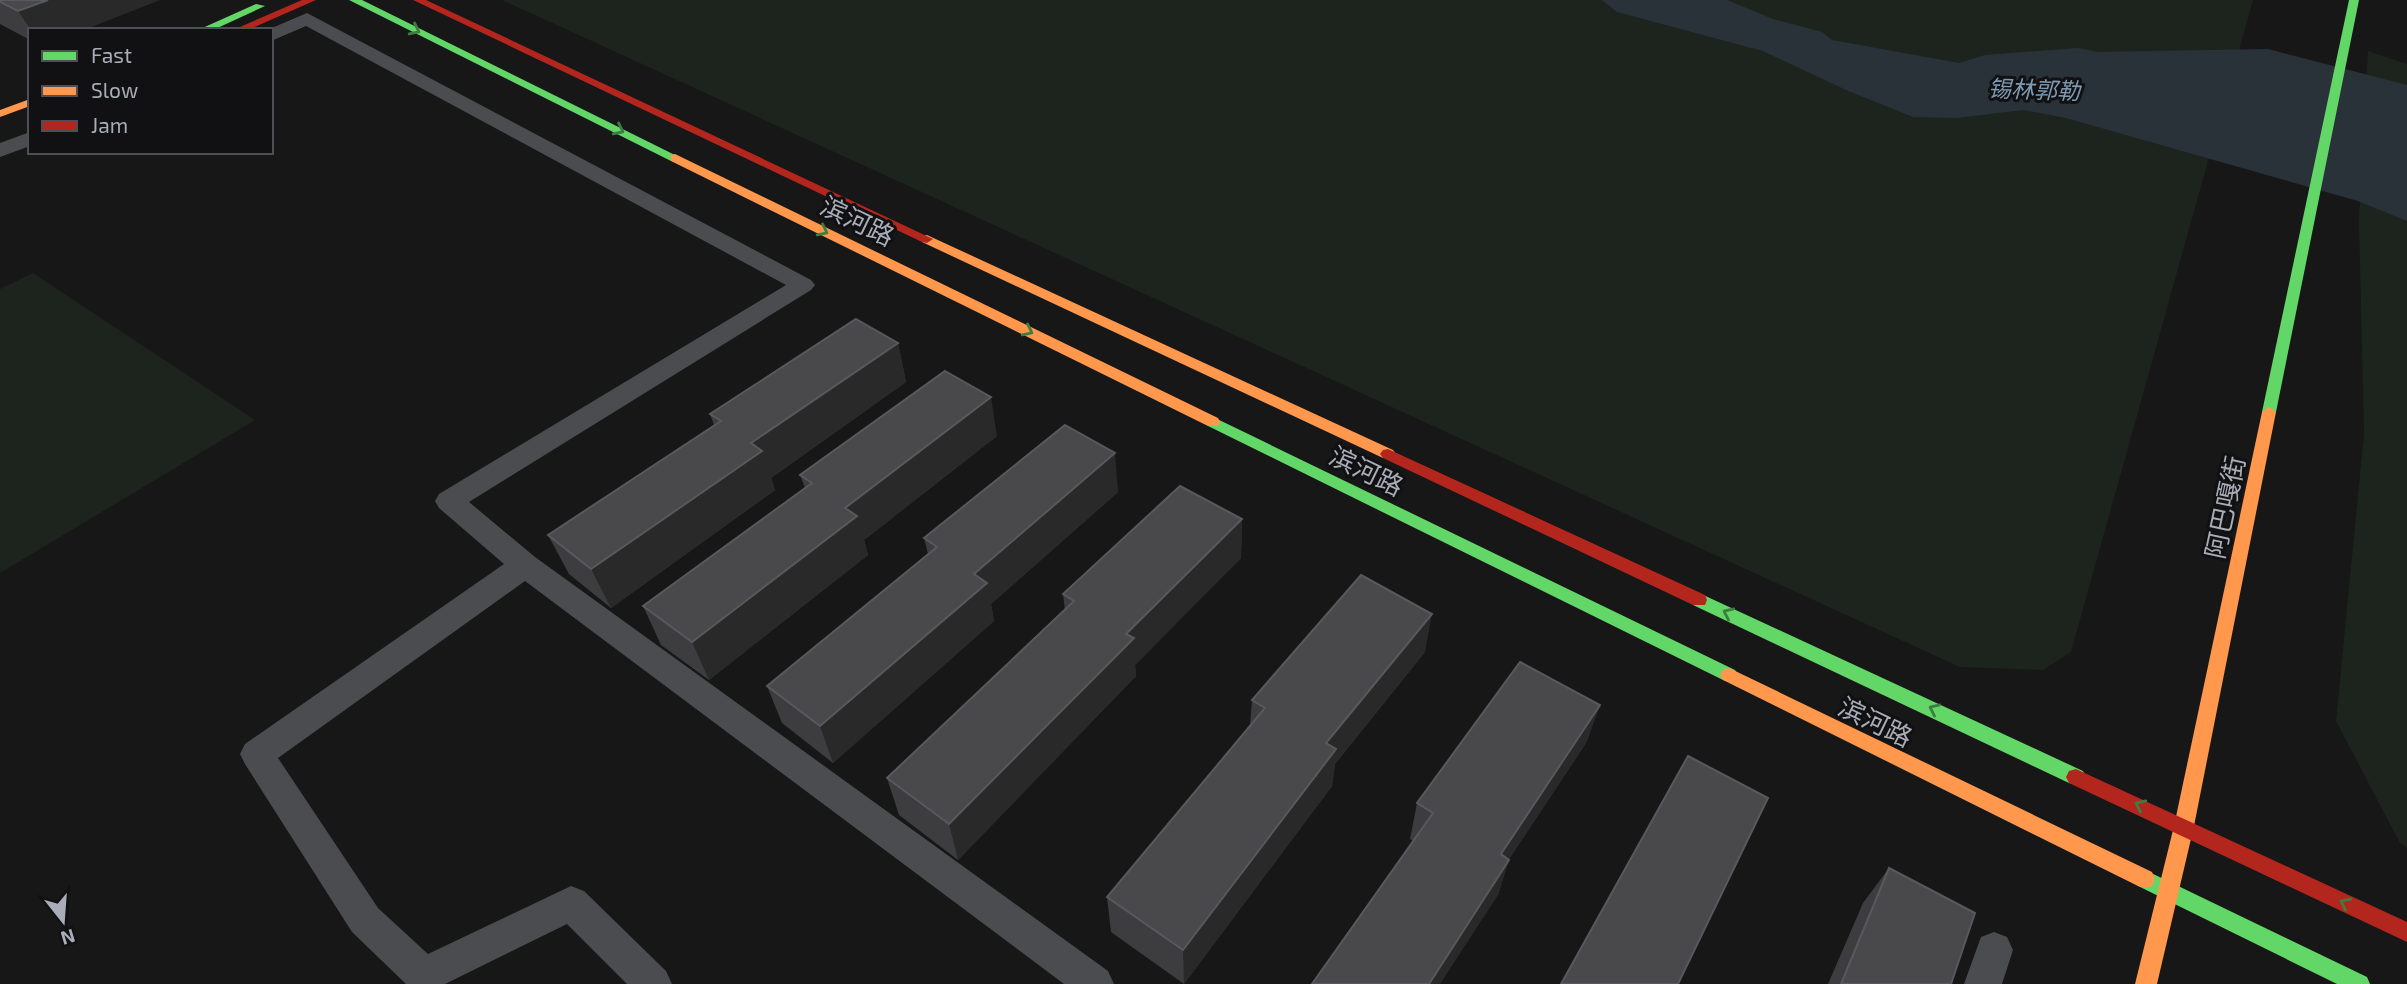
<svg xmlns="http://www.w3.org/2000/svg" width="2407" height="984" font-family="'Exo 2','Noto Sans SC',sans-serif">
	<rect width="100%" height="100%" fill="#171717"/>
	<path fill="#1d241e" d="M502,0h1751l-182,652 -28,18 -83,-3z
		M2368,51l39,13v784l-7,-5 -64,-122 28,-287 -5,-214z
		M33,273l222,147 -255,153v-284z"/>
	<path fill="#2a3239" d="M1602,0h125l46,19 49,13 10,8 127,23 26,-8 93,-7 20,4 170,-3 139,36v136l-49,-20 -292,-83 -42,-8 -68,8 -43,-1 -67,-27 -83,-39 -146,-39z"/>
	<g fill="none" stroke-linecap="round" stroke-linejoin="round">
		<path fill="#4b4c50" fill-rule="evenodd" d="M307,13l504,267 4,5 -4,5 -342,212 66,55 573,414 6,13h-50l-539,-403 -247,177 100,150 50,46 143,-68 13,5 82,80 6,13h-45l-60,-60 -122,60h-39l-54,-52 -107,-168 -5,-10 5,-10 259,-180 -65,-56 -4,-7 4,-7 347,-209 -480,-259 -35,15v-11h-4z
			M30,132v14l-30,11v-14z
			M1994,932l13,5 6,13 -11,34h-38l17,-47z"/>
		<path fill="#63d668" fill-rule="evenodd" d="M349,0h13l319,158 -6,4 -4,-1z
			M2349,0h10l-83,412 -7,5 -7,-5z
			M256,4l9,2 -52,24h-15z
			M1213,417l522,253 3,5 -3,5 -6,2 -6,-2 -515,-254 -2,-4z
			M1699,593l384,178 3,6 -3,6 -7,2 -7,-2 -376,-178 -2,-5 2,-5z
			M2145,870l222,107 3,7h-33l-199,-98 -3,-7 3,-7z"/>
		<path fill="#ff974d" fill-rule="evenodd" d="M30,99v7l-30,11v-7z
			M675,154l543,264 2,4 -2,4h-10l-537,-265v-6z
			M927,235l466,215 3,4 -3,4h-10l-461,-216v-6z
			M2269,407l7,5 -82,414 -37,158h-22l39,-158 88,-414z
			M1729,668l423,204 3,7 -3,7 -7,2 -7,-2 -415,-206 -3,-5 3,-5z"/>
		<path fill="#b3261e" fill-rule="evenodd" d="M302,0h14l-68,30h-15z
			M413,0h13l507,239 -6,4 -5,-1z
			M1388,449l317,146 2,5 -2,5h-12l-310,-147 -3,-4 3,-4z
			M2076,769l331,153v20l-338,-159 -3,-6 3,-6z"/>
	</g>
	<path fill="#3d3d3f" d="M0,0l84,30h-54v10l-30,-16z
		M898,343l8,39 -135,96 4,12 -164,118 -42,-34 -21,-39 166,-110 -4,-11z
		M997,436l-133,104 4,15 -159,125 -48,-35 -18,-39 162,-118 -5,-13z
		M1118,492l-127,112 3,17 -161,142 -51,-40 -15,-37 161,-132 -4,-16z
		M1242,519l-1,39 -106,107 1,11 -178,184 -59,-45 -12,-37 178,-167 -2,-17z
		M1425,652l-90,112 -3,22 -148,198 -73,-52 -4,-35 143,-172 2,-25z
		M1600,705l-14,38 -77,116 -11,36 -88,-56 7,-36z
		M1889,868l62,116h-123l35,-81z"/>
	<path fill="#29292a" d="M48,0h112l-76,30h-53l-13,-19z
		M898,343l8,39 -135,96 4,12 -164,118 -20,-39 160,-126z
		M991,397l6,39 -133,104 4,15 -159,125 -17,-38 153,-134z
		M1115,453l3,39 -127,112 3,17 -161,142 -13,-37 154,-152z
		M1242,519l-1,39 -106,107 1,11 -178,184 -9,-36 177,-190z
		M1432,614l-7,38 -90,112 -3,22 -148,198 -1,-34 143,-207z
		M1600,705l-14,38 -97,146 12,-35z
		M1509,860l-11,35 -58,89h-11z"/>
	<path fill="#49494c" stroke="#58595d" stroke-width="2" d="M0,0h48l-30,11 -18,-9z
		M856,319l42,24 -147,100 11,8 -171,118 -43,-34 173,-114 -11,-7z
		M945,371l46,26 -146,111 12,8 -165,126 -49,-36 169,-123 -12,-8z
		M1065,425l50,28 -141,121 13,9 -167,143 -53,-40 170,-139 -13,-9z
		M1180,486l62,33 -116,115 8,4 -185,186 -62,-46 187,-177 -11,-7z
		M1361,575l71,39 -106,129 10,6 -153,201 -76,-53 158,-189 -13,-8z
		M1520,662l80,43 -99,149 8,6 -80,124h-117l121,-171 -16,-10z
		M1688,756l80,42 -90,186h-117z
		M1889,868l86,45 -24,71h-110z"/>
	<defs><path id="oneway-chevron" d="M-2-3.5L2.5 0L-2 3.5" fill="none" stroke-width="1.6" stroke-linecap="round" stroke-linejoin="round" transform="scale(1.75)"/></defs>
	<g stroke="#3e7d42">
		<use href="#oneway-chevron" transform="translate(415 30) rotate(26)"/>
		<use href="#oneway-chevron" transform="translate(619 130) rotate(26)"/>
		<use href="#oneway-chevron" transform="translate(823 231) rotate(26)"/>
		<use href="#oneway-chevron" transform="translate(1028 331) rotate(26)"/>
		<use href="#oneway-chevron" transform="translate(1728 613) rotate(-155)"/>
		<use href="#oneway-chevron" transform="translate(1934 709) rotate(-155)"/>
		<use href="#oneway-chevron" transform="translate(2140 805) rotate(-155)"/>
		<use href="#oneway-chevron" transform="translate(2345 903) rotate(-154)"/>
	</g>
	<g text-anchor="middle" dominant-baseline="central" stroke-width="6" stroke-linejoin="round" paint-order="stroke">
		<g font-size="23" font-style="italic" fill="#7f9bb3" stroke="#111113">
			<text transform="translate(2034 89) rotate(2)">锡林郭勒</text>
		</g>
		<g font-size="26" fill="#a8adb8" stroke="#111113">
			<text transform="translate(858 220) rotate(26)">滨河路</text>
			<text transform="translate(1367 470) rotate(26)">滨河路</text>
			<text transform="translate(2224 507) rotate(-78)">阿巴嘎街</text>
			<text transform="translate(1876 721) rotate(26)">滨河路</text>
		</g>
	</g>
	<rect x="28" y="28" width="245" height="126" fill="#111113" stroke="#4d4f55" stroke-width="2"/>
	<rect x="42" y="51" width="35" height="10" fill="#63d668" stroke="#4d4f55" stroke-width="2"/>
	<text x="91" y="63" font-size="21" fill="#a8adb8">Fast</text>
	<rect x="42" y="86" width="35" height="10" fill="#ff974d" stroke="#4d4f55" stroke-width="2"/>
	<text x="91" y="98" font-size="21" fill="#a8adb8">Slow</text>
	<rect x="42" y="121" width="35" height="10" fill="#b3261e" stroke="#4d4f55" stroke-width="2"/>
	<text x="91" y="133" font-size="21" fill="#a8adb8">Jam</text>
	<g transform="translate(63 921) rotate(163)" stroke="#111113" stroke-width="5" paint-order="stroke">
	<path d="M0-5L12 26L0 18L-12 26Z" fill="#a8adb8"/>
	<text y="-10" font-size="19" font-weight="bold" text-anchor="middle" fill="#a8adb8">N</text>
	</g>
</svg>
